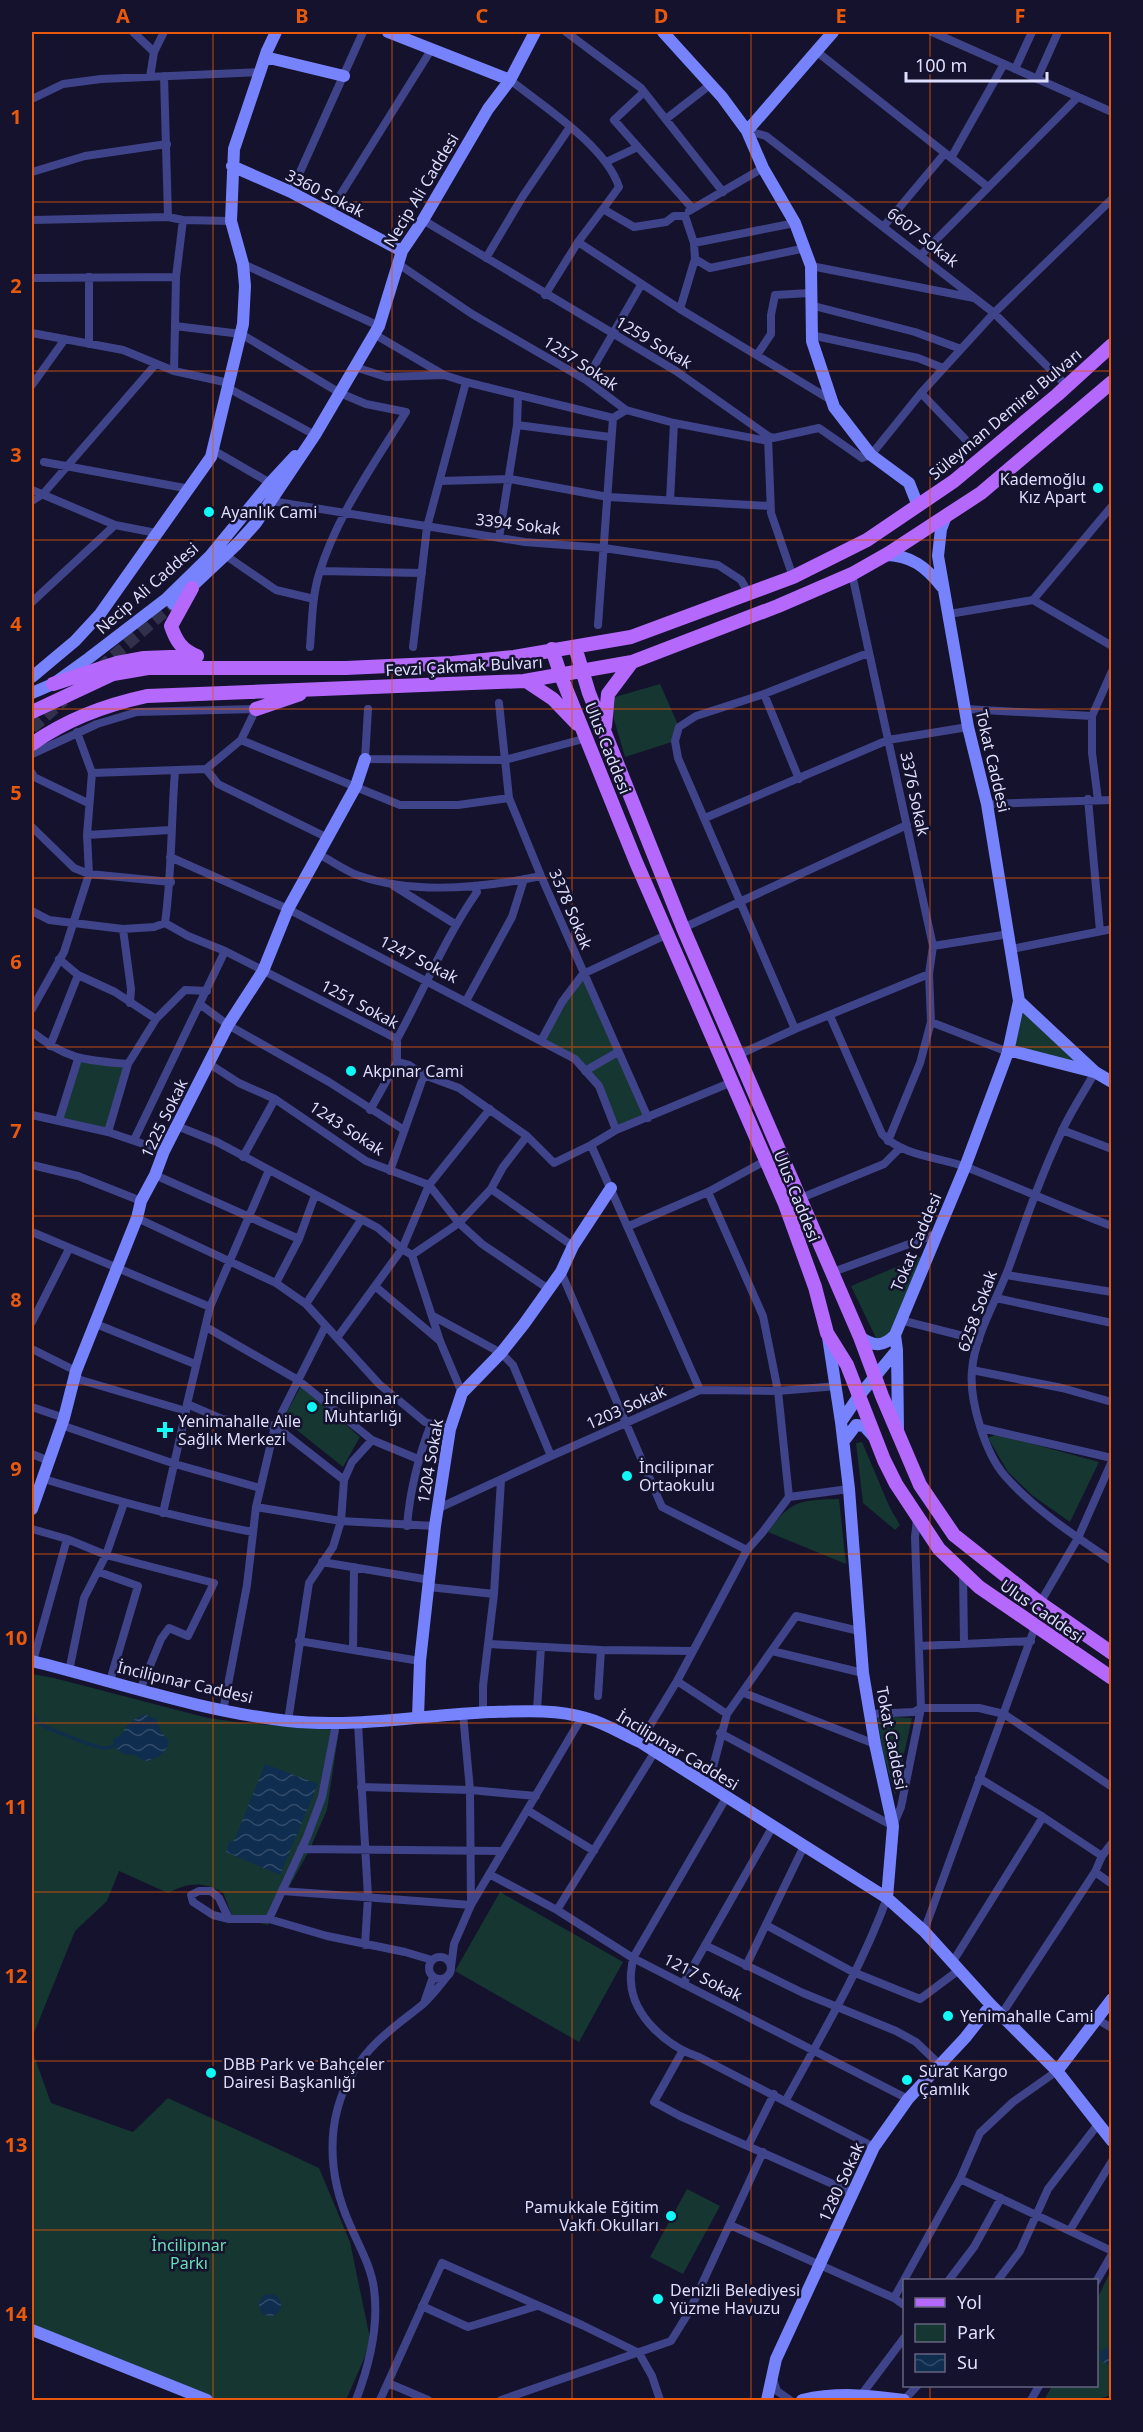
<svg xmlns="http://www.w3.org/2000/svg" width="1143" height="2432" font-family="'Noto Sans',sans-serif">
	<defs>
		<pattern id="water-waves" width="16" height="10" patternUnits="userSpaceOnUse" patternTransform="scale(1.5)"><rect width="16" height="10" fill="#0f2d4f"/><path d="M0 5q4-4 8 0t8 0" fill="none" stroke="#324b69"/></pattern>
	</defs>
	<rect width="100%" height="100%" fill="#14122c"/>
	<path fill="#153631" d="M660,684l19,43 -4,14 -50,16 -17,-58z
		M583,974l65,144 -32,12 -17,-44 -24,-27 -34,-18z
		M1019,1001l76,71 -87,-22z
		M78,1059l50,5 -20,68 -49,-12z
		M927,1254l-34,76 -14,10 -3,-2 -25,-52z
		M301,1386l59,51 -17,30 -60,-48z
		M997,1434l102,28 -29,60 -37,-26 -25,-24 -20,-34z
		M862,1442l28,66 10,17 -5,5 -32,-27 -7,-60z
		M839,1499l7,65 -78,-32c22,-32 33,-32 71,-33z
		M32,1674l22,4 154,40 36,5 95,7 -12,80 -18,41 -41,74 -36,-9 -9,-24c-22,-10 -33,-10 -55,1l-49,-22 -12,30 -32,30 -43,107z
		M877,1716l35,2 -17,77 -12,-42z
		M500,1892l123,70 -44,80 -124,-71z
		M32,2050l19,53 82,29 35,-34 151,70 31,74 21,101 -25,57h-153l-161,-68z
		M687,2189l33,17 -37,68 -33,-17z
		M1111,2270v125l-16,5h-51l8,-14h44l1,-87z"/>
	<path fill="url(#water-waves)" d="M146,1715l10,4 5,13 8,9c-4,14 -10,17 -24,20l-10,-6 -12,-1 -9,-8 -1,-7 8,-4c5,-10 14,-19 25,-20z
		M265,1764l53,20 -38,91 -54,-23 4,-12 4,1z
		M259 2305a11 11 0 1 1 22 0a11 11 0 1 1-22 0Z
		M1106,2347l5,1v16c-7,2 -12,-4 -11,-11z"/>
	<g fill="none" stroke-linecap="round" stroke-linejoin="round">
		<path stroke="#0f2d4f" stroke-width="3" d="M33,1713c2,3 3,7 5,9 4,5 61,27 67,26 3,0 6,-1 9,-2"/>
		<path stroke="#32314c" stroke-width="12" stroke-dasharray="12 6" stroke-linecap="butt" d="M100,668l73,-64
			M32,728l32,-28"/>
		<path stroke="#3f448a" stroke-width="8" d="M133,32l21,20
			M566,32l75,56 82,104
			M932,32l180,80
			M816,51l172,136
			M1015,69l17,-37
			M164,76l4,141
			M150,77l4,-25 10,-20
			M1037,79l21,-47
			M510,80c33,26 96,66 109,107l-16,22 31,18 32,-5 8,-6h11l9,27 1,16 -15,50
			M644,92l-30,28 78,88
			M32,99l31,-15 38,-5 159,-7
			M666,119l45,-35
			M747,131l19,5 228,177 73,73
			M951,158l53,-94
			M606,162l32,-15
			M32,172l53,-16 82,-12
			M291,192l72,-160
			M689,211l74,-43
			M329,213l102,-163
			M32,220l136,-3 15,3 48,1
			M423,220l253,151 92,65 5,2 46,-10 43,30 9,-3 50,-62 73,-80 118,-114
			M884,226l61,-73
			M578,242l102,67 151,91
			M694,243l101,-20
			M921,255l157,-158
			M486,258l37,-62 47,-69
			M695,259l15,9 96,-20
			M397,263l75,51 114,66 40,30 48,13 94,18
			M243,264l136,62
			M811,266l163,32
			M89,277v67
			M32,278l144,-1
			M545,295l33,-53 25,-33
			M810,305l105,27 46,17
			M175,326l66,8 99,59 26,11 40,8c-32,52 -69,103 -87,162 -7,23 -7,49 -9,73
			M32,333l91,17 51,21 55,12
			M374,334l70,41 22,7 147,36 13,-8
			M811,335l107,23 25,10
			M757,355l14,-21v-19l4,-20 35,-2
			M355,367l31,10 58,-2
			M174,371l2,-94 7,-57
			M586,380l55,-95
			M32,385l33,-46
			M228,388l87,47
			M921,393l44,46
			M517,425l93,12
			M768,437l3,76 22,64
			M213,450l59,34
			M44,462l146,27
			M440,481l70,-2 98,18 162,9
			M32,490l83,35 41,8
			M670,500l4,-77
			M32,501l11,-7 112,-129
			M271,501l254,41 79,6 114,17 23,15 8,14
			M499,538l18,-113 1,-29
			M225,555l51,35 38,9
			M320,571l102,2
			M852,574l81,372 -4,28 2,48 -11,41 -32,78
			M1033,600l79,-94
			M32,602l83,-77
			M949,614l84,-14 79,46
			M598,625l15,-207
			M413,647l14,-120 39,-145
			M764,694l35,85
			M499,703l10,95 32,78 107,242
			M368,709l-3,50 140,1 82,-22
			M965,709l127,7
			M241,740l159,65h58l51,-7
			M32,754l65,-30 40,-12 119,-3 -15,31 -35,29
			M32,773l2,4 54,26
			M92,773l114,-4 12,15 110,54
			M1088,799l12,132
			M1098,800l-6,-47v-37l20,-45
			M987,804l125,-4
			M705,818l183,-78 80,-13
			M32,827l42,41 15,6 82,8
			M87,835l83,-5
			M320,855c12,6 24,15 37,20 56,20 126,13 184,1
			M170,857l118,52 287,150 24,27 17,44
			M394,886l61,38
			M32,911l17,9 74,9 31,-2 11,-4 23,13 37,15 172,88v23l12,3 15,10 35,13 68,48 27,27 37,-18 25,-15 116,-48
			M165,923c7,-50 6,-101 10,-152
			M683,928l224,-103
			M123,929l8,60 -1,14
			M933,946l76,-12
			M1012,949l100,-20
			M59,959l19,16 37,17 41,27
			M466,1001l46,-84 12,-38
			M201,1005l27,20 101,57 75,48
			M32,1009l32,-57 25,-78 -2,-39 5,-62 -15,-41
			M830,1016l52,118c20,22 57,23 84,33 49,19 97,41 146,59
			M931,1022l77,30
			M795,1029l-117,-271 -3,-17 4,-14 17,-11 68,-22 104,-41
			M32,1032c36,28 52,28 96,32
			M397,1039c27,-49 48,-101 80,-147l-3,-6
			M541,1041l21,-39 21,-28 85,-40
			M50,1046l28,-71
			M738,1055l57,-26 134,-55
			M208,1063l31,20 36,16 91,62 63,24 30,38 23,21 65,44
			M585,1071l33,-19
			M1095,1072c-11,20 -24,39 -33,59 -21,44 -37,91 -53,136 -12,33 -34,67 -37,103 -3,30 13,83 33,106 30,34 70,60 107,85
			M370,1110l27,-48
			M32,1115l76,17 56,19
			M59,1120l19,-61
			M177,1126l40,16 161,86 24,21 10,6 28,86 22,52
			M1062,1130l50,19
			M108,1132l20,-68 28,-45 29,-29 22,1
			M134,1140l91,-189
			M591,1145l109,245
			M243,1157l32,-58
			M32,1165l46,11 63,25
			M390,1171l34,-96
			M155,1175l144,64
			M491,1189l82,57
			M708,1192l55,124 15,75 11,106
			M801,1198l83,-34 16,-16
			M137,1218l139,65 30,21 73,80 46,38 25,7
			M629,1226l79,-34 57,-31
			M32,1232l178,75
			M412,1255l47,-32 32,-34 12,-22 24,-31
			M561,1272l101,235 85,43
			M833,1272l106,-39
			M1006,1275l106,17
			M276,1283l23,-44 16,-44
			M376,1287l64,54
			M996,1298l116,25
			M306,1304l55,-84
			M433,1316l68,37 12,12 38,91
			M900,1320l79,20
			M32,1322l37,-73
			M96,1324l99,40
			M206,1327l92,53 74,60 46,19
			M337,1338l65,-89 27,-64 61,-76
			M32,1349l44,22
			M972,1370l90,18 50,14
			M74,1378l112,33 1,-7 35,15 53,7 69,54
			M187,1404l23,-97 59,-137
			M32,1407l32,11
			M61,1425l114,39 85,24
			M982,1428l130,30
			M32,1454l17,7
			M44,1479c69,21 138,40 209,53
			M256,1507l85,14 94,5
			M439,1508l112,-52 149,-66 78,1 59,-5
			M163,1513l23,-102
			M407,1526c3,-37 11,-68 24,-102
			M32,1529l35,10 39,16 108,28 -26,53 -19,-8 -8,11 -21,51
			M322,1562l108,18
			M99,1572l39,14 -28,95
			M963,1572l1,72
			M429,1587l65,7
			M1040,1603l38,-65 34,-77
			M299,1641l121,20
			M489,1644l112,6 -3,46
			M919,1646l112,-5
			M353,1649l1,-82
			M601,1650l92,1
			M772,1651l91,22
			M33,1661l34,-122
			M69,1671l15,-73 22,-43 18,-52
			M677,1681l50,33
			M744,1693l131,51
			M537,1710l4,-63
			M223,1711l24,-126 9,-78 19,-81 50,-99
			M483,1713v-27l11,-92 7,-114
			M871,1714l43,-2 7,-4h58l25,6 108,73
			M288,1721l21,-138 24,-36 8,-26 3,-41 8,-18 20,-22
			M358,1723l10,174 -3,48
			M720,1733l173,93 8,-19 20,-99 -6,-171 2,-18
			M640,1742l37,-61 70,-131 15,-17 27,-36 60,-8
			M979,1778l64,39 59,39
			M708,1786l19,-72 69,-98 63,15
			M361,1787l109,3 66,6
			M726,1798l-93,160c-1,8 -3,16 -2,24 2,35 37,65 68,75l175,90
			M527,1810l67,41
			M301,1849l201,2
			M1095,1872l17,12
			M489,1874l68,36 76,48 275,141
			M282,1891l189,14 -1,-115 -7,-76
			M557,1910l97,-157
			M229,1919l-10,-21 -8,-7h-12l-8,4 2,7 20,13 16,4h40l58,17 78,16 27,8
			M269,1919l38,-82 15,-40 14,-73
			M766,1925l87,47 67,27 39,-29
			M924,1931l111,-304
			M705,1945l98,48 93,38 20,11 24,23
			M429 1968a11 11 0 1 1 22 0a11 11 0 1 1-22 0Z
			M952,1963l91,-146
			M746,1966l58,-120
			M451,1967l3,-23 17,-39 111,-188
			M683,1984l90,-158
			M425,2000l8,-23
			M1001,2015l94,-143 7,-16 10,-13
			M1098,2020l14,8
			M682,2052l-28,50 26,14 173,77
			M786,2100c36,-66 75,-131 101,-202
			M748,2146l26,-52
			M960,2179l152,72
			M730,2225l164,73 10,7
			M1070,2230l42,-69
			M949,2280l25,-33 27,-49
			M998,2280l22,-29 28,-62 51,-66
			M1096,2282l16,-28
			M894,2298l66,-119 20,-46 33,-31 44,-31
			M422,2306l46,21 69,-21
			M639,2353l13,23 8,24
			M773,2379l4,12 13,9
			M388,2383l40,17
			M862,2394l42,-56
			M356,2400c13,-34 23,-75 18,-111 -3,-23 -15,-43 -24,-64 -22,-49 -26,-106 4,-154 17,-29 42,-45 68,-66 10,-9 18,-20 27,-31
			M380,2400l62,-137 140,62 57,28
			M501,2400l170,-59 18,-29 74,-160
			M904,2400l13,-14
			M1031,2400l8,-14"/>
		<path stroke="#7783fc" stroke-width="12" d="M388,32l122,48
			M663,32l59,65 25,34 16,37 32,55 16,43 1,75 22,66 37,48 38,28 9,23
			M265,57l79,19
			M747,131l86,-99
			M232,166l59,26 111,59
			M885,555c26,0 41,12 57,32
			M173,604l64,-60 19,-21 59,-88 64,-109 23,-75 21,-31 65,-111 22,-29 25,-48
			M32,677l43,-36 25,-27 111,-157 32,-133 2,-38 -2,-22 -12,-43 3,-72 33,-98 9,-19
			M32,693l21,-9 36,-26 77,-59 44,-43 60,-73 25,-27
			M1019,1001l76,71 17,10
			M1008,1050l86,22
			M828,1337l13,85
			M860,1337c14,10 23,10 35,-2
			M897,1350l1,80
			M844,1441l12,-16 8,1 10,11
			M32,1509l32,-91 12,-47 61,-153 4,-17 14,-26 9,-24 64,-126 35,-54 25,-62 68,-123 9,-27
			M32,1661c85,21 168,50 256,60 68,7 135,-6 203,-9 32,-1 65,-3 95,6 19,5 36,16 54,24l247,156 37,33 67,74 66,66 55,70
			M418,1717l2,-56 15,-135 15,-97 12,-36 39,-40 23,-29 37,-52 12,-26 38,-58
			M887,1898l6,-72 -18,-82 -12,-71 -14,-184 -8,-67 17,-25 39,-47 -2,-15 70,-168 43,-115 11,-51 -32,-197 -19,-77 -30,-171 3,-27 5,-13
			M1057,2071l55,-72
			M32,2330l175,70
			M767,2400l9,-41 98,-212 34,-48 57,-61 26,-33
			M802,2400c35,-8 67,-5 102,0"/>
		<path stroke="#b468fc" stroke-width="14" d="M192,588l-21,38c5,15 11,24 26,30
			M575,647l14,46 94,235 177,409 22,59 38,89 34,50 86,68 72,50
			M552,649l9,27 75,186 149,342 30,83 12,46 20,32 37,95 12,24 43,65 40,38 133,91
			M526,681l27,18 24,25
			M53,684l64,-21 27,-5 53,-2
			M256,709l44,-15
			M32,712l81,-38 35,-6h198l107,-5 61,-6 117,-20 162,-60 74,-37 87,-59 103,-86 55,-50
			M605,726l3,-32 24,-32
			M32,744c35,-25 73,-39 115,-48l377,-15 108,-19 146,-56 74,-32 37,-21 92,-60 131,-111"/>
	</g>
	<path fill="none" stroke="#e8590c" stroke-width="1.5" stroke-opacity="0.55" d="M213,32v2368M392,32v2368M572,32v2368M751,32v2368M930,32v2248M32,202h1080M32,371h1080M32,540h1080M32,709h1080M32,878h1080M32,1047h1080M32,1216h1080M32,1385h1080M32,1554h1080M32,1723h1080M32,1892h1080M32,2061h1080M32,2230h1080M930,2386v14"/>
	<g fill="#0ffaf7" stroke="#14122c" stroke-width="2">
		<circle cx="1098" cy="488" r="6"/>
		<circle cx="209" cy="512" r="6"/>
		<circle cx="351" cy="1071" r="6"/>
		<circle cx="312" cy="1407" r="6"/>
		<path d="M162 1421h6v6h6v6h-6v6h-6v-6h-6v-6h6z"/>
		<circle cx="627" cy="1476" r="6"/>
		<circle cx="948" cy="2016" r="6"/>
		<circle cx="211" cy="2073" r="6"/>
		<circle cx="907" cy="2080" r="6"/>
		<circle cx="671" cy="2216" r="6"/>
		<circle cx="658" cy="2299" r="6"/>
	</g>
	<g text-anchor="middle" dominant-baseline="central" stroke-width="5" stroke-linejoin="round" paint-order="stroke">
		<g font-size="16" fill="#dedefe" stroke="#14122c">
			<text transform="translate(421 190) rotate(-59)">Necip Ali Caddesi</text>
			<text transform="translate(325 193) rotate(27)">3360 Sokak</text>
			<text transform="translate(923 237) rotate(38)">6607 Sokak</text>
			<text transform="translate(654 342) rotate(31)">1259 Sokak</text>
			<text transform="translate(581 363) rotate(33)">1257 Sokak</text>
			<text transform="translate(1005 414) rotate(-40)">Süleyman Demirel Bulvarı</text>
			<text transform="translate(518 524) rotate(7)">3394 Sokak</text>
			<text transform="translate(147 588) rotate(-41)">Necip Ali Caddesi</text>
			<text transform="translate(464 666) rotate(-3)">Fevzi Çakmak Bulvarı</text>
			<text transform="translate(608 748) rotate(68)">Ulus Caddesi</text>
			<text transform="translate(993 761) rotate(77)">Tokat Caddesi</text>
			<text transform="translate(915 794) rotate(78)">3376 Sokak</text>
			<text transform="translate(571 909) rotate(67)">3378 Sokak</text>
			<text transform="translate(419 959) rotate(27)">1247 Sokak</text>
			<text transform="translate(360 1004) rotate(28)">1251 Sokak</text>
			<text transform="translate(164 1118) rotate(-64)">1225 Sokak</text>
			<text transform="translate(347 1128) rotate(33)">1243 Sokak</text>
			<text transform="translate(797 1196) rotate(68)">Ulus Caddesi</text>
			<text transform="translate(916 1242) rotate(-67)">Tokat Caddesi</text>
			<text transform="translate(977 1311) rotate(-70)">6258 Sokak</text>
			<text transform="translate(626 1407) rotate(-24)">1203 Sokak</text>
			<text transform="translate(430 1461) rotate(-80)">1204 Sokak</text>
			<text transform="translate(1042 1611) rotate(35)">Ulus Caddesi</text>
			<text transform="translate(185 1682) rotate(13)">İncilipınar Caddesi</text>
			<text transform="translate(892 1738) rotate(79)">Tokat Caddesi</text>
			<text transform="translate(678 1750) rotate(31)">İncilipınar Caddesi</text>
			<text transform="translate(703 1977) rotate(27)">1217 Sokak</text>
			<text transform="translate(841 2182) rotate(-65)">1280 Sokak</text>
		</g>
		<g font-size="16" fill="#dedefe" stroke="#14122c" text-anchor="start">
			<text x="1086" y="479" text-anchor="end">Kademoğlu<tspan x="1086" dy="18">Kız Apart</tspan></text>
			<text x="221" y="512">Ayanlık Cami</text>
			<text x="363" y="1071">Akpınar Cami</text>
			<text x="324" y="1398">İncilipınar<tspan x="324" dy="18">Muhtarlığı</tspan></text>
			<text x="178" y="1421">Yenimahalle Aile<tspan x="178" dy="18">Sağlık Merkezi</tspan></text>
			<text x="639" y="1467">İncilipınar<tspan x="639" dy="18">Ortaokulu</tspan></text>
			<text x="960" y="2016">Yenimahalle Cami</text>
			<text x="223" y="2064">DBB Park ve Bahçeler<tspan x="223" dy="18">Dairesi Başkanlığı</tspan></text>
			<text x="919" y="2071">Sürat Kargo<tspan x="919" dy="18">Çamlık</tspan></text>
			<text x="659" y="2207" text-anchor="end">Pamukkale Eğitim<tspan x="659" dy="18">Vakfı Okulları</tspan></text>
			<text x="670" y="2290">Denizli Belediyesi<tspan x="670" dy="18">Yüzme Havuzu</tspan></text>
		</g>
		<g font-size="16" fill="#69dfb5" stroke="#14122c">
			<text x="189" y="2245">İncilipınar<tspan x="189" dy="18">Parkı</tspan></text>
		</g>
	</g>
	<rect width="1143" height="2432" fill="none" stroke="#14122c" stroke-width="66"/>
	<rect x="903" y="2279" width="195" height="108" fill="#14122c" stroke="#656480" stroke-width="1.5"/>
	<rect x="915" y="2298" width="30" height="9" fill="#b468fc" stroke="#656480" stroke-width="1.5"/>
	<text x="957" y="2309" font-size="18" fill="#dedefe">Yol</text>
	<rect x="915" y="2324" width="30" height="18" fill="#153631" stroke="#656480" stroke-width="1.5"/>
	<text x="957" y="2339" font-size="18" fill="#dedefe">Park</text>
	<rect x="915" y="2354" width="30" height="18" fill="url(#water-waves)" stroke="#656480" stroke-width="1.5"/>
	<text x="957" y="2369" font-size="18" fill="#dedefe">Su</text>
	<path d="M906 72v9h141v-9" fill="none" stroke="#dedefe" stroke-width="3"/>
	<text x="915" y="72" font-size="18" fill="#dedefe" stroke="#14122c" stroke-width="4.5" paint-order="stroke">100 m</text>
	<rect x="33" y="33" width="1077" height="2366" fill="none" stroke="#e8590c" stroke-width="2"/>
	<g font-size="20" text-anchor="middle" font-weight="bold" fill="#e8590c">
		<text x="123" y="23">A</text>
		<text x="302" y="23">B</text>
		<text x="482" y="23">C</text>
		<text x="661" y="23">D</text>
		<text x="841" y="23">E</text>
		<text x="1020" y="23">F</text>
		<text x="16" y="124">1</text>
		<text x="16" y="293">2</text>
		<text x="16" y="462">3</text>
		<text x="16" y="631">4</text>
		<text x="16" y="800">5</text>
		<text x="16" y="969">6</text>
		<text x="16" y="1138">7</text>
		<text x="16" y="1307">8</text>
		<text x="16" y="1476">9</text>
		<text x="16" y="1645">10</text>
		<text x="16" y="1814">11</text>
		<text x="16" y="1983">12</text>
		<text x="16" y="2152">13</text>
		<text x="16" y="2321">14</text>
	</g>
</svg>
